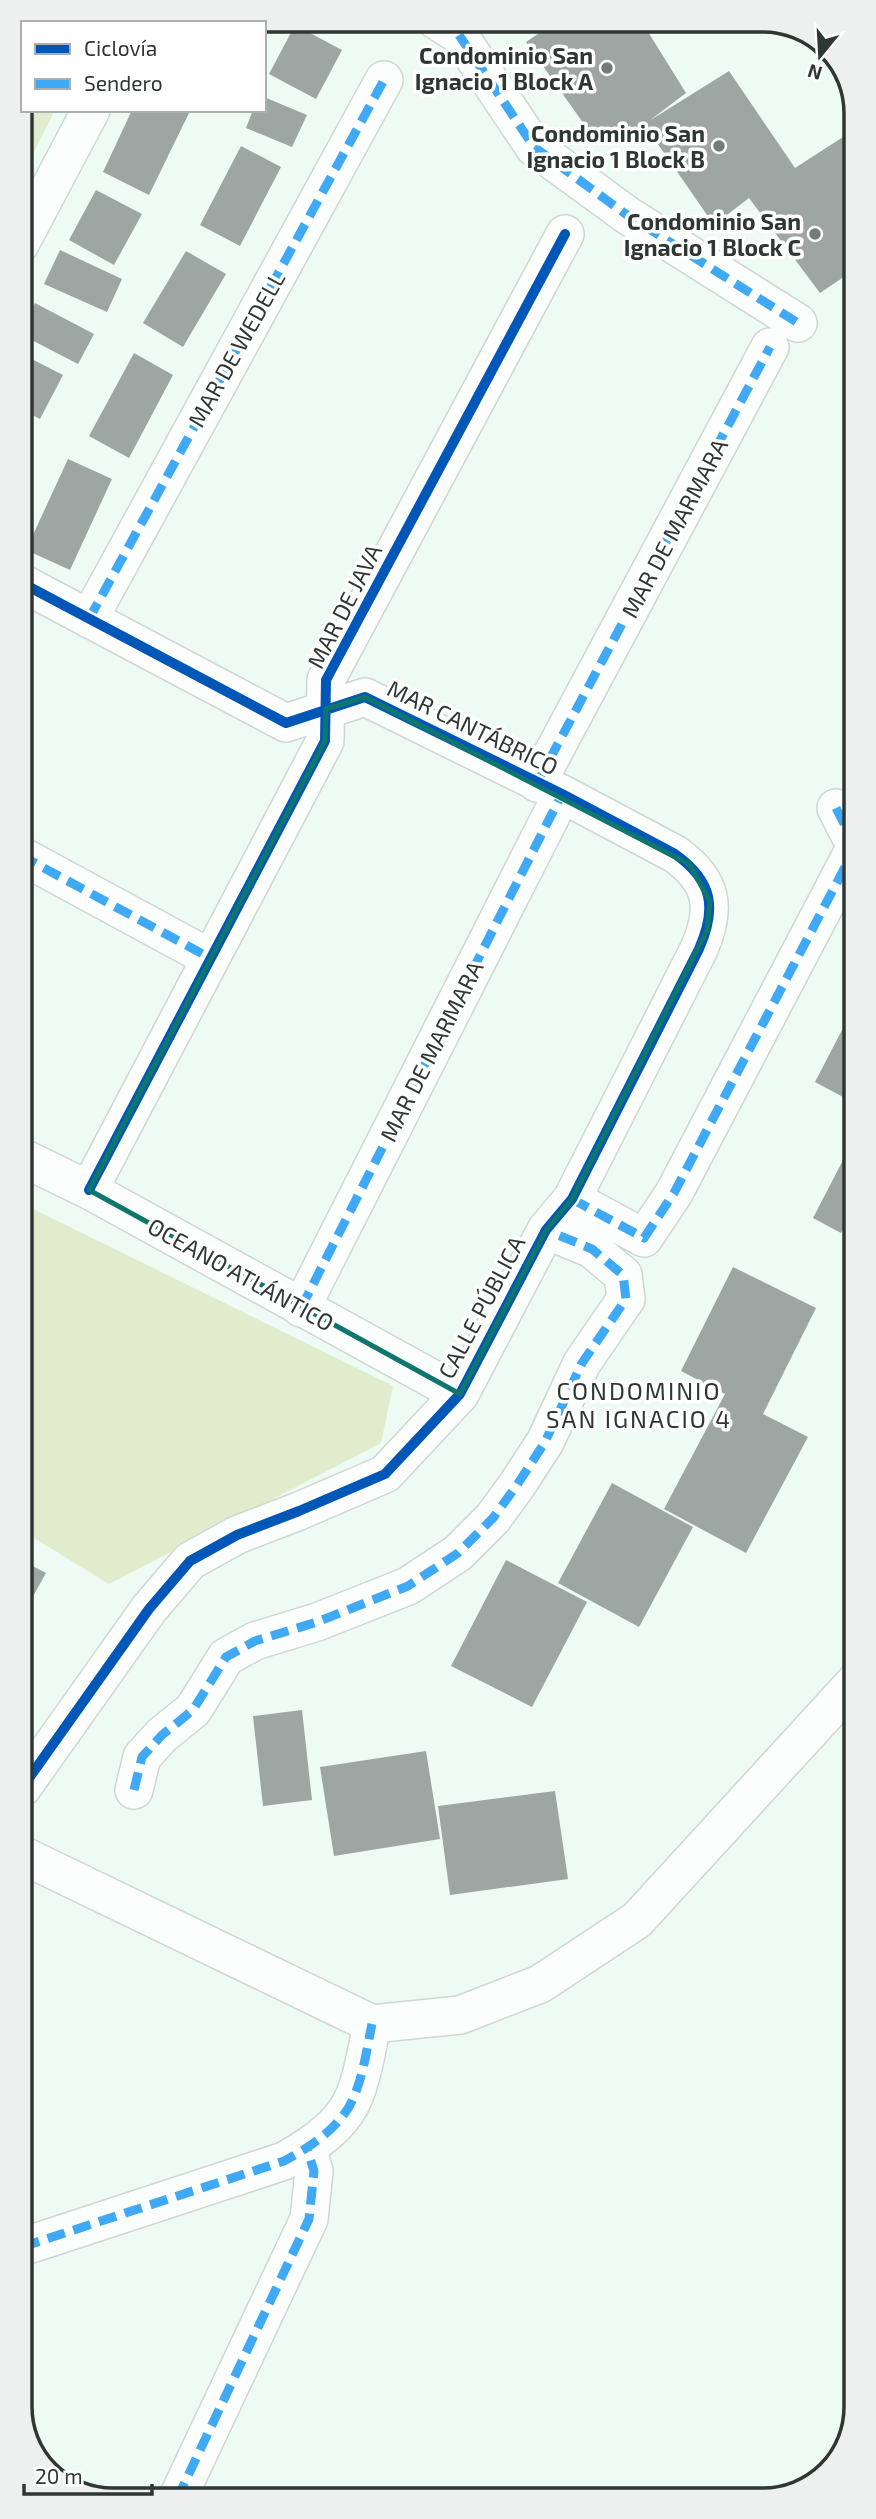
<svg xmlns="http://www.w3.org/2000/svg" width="876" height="2519" font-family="'Exo 2',sans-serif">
	<rect width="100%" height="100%" fill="#eefaf4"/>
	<path fill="#e0eccb" d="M23,100v10h32l-35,69 -1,-72z
		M21,1203l372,183 -12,57 -272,141 -88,-54z"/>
	<path fill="#9da6a3" d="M187,19h54l-2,4h-54z
		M560,19h80l46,74 -37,28 80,-50 66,97 48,-31 11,16v117l-34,23 -71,-95 -35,27 -70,-101 -46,20 -72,-102z
		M295,25l47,25 -26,49 -47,-25z
		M264,97l43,18 -15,32 -46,-19 7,-18h11z
		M132,110l58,1 -41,84 -46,-23z
		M241,146l40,21 -41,79 -40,-21z
		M96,190l46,24 -28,51 -45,-25z
		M60,250l62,29 -15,33 -63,-28z
		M186,251l40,23 -43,73 -40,-24z
		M35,303l59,31 -16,30 -58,-30z
		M20,353l43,22 -23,44 -20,-10z
		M134,353l39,22 -44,83 -40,-22z
		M68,459l44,20 -42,91 -44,-20z
		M855,1005v79l-4,-2 -8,15 -28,-15z
		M855,1137v84l-6,-3 -8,15 -28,-15z
		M733,1267l83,41 -53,106 45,23 -62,116 -82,-44 61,-115 -44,-23z
		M612,1483l81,44 -54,100 -81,-44z
		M21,1560l25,13 -25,45z
		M506,1560l81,42 -55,105 -81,-41z
		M302,1710l10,90 -49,6 -10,-90z
		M426,1751l14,88 -106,17 -14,-89z
		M555,1791l13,88 -118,16 -12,-89z"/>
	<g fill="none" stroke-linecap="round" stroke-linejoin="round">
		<defs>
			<path id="street" d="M434,19l25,16 75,112 93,68 171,108
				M138,23l2,-4
				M20,244l71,-134
				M20,582l266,141 79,-26 197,97 113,60c38,27 42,54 24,95l-127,250 -26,31 -86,164 -75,80 -86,37 -62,24 -47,26 -41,48 -127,179
				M89,619l295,-539
				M537,783l233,-436
				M836,808l19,37
				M20,855l190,103
				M21,1157l68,33 371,204
				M89,1190l236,-449 1,-61 239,-446
				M572,1199l72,39 30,-45 181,-345
				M301,1308l261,-514
				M134,1790l8,-33 20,-22 31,-25 33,-53 29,-16 62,-19 91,-36 50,-33 35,-35 24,-33 28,-43 37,-79 44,-64 -3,-24 -31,-26 -46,-19
				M22,1855l350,169 88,-9 80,-31 97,-64 219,-239
				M22,2247l262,-86c28,-15 60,-36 71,-67 9,-22 12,-47 17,-70
				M177,2499l132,-280 5,-48 -7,-22"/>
		</defs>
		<use href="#street" stroke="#ced7d3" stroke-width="40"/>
		<use href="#street" stroke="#fcfefd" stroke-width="37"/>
		<path stroke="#3fa9f5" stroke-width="9" stroke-dasharray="18 9" stroke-linecap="butt" d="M459,35l75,112 93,68 171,108
			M89,619l295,-539
			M537,783l233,-436
			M836,808l19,37
			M20,855l190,103
			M572,1199l72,39 30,-45 181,-345
			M301,1308l261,-514
			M134,1790l8,-33 20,-22 31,-25 33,-53 29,-16 62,-19 91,-36 50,-33 35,-35 24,-33 28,-43 37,-79 44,-64 -3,-24 -31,-26 -46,-19
			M22,2247l262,-86c28,-15 60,-36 71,-67 9,-22 12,-47 17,-70
			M177,2499l132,-280 5,-48 -7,-22"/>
		<defs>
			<path id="cycleway" d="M20,582l266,141 79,-26 197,97 113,60c38,27 42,54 24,95l-127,250 -26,31 -86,164 -75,80 -86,37 -62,24 -47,26 -41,48 -127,179
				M89,1190l236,-449 1,-61 239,-446"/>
		</defs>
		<use href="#cycleway" stroke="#fff" stroke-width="15"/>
		<use href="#cycleway" stroke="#0057b8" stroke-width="10"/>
	</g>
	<path fill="none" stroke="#0f766e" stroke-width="5" stroke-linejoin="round" d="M365,697l324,167 21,37 -3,29 -135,269 -26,31 -86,164 -371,-204 236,-449 1,-32z"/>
	<g fill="#727b77" stroke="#fff" stroke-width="2.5">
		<circle cx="607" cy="68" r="7"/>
		<circle cx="719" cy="146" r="7"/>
		<circle cx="815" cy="234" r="7"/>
	</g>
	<g text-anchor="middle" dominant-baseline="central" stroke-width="7" stroke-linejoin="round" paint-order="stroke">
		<g font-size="23" font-weight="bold" fill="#2f3733" stroke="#fff" text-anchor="end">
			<text x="593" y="55">Condominio San<tspan x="593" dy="26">Ignacio 1 Block A</tspan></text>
			<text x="705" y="133">Condominio San<tspan x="705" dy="26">Ignacio 1 Block B</tspan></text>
			<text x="801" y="221">Condominio San<tspan x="801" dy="26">Ignacio 1 Block C</tspan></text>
		</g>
		<g font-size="23" fill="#2f3733" stroke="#fff">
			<text transform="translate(236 349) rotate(-61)">MAR DE WEDELL</text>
			<text transform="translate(674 528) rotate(-62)">MAR DE MARMARA</text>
			<text transform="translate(344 606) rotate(-63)">MAR DE JAVA</text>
			<text transform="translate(473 727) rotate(26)">MAR CANTÁBRICO</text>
			<text transform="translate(431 1051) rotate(-63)">MAR DE MARMARA</text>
			<text transform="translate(241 1274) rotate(29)">OCEANO ATLÁNTICO</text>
			<text transform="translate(481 1307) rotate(-62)">CALLE PÚBLICA</text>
		</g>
		<g font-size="24" letter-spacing="2" fill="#2f3733" stroke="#fff">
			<text x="639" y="1390">CONDOMINIO<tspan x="639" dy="28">SAN IGNACIO 4</tspan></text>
		</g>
	</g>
	<path d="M0 0H876V2519H0ZM113 32H763A81 81 0 0 1 844 113V2407A81 81 0 0 1 763 2488H113A81 81 0 0 1 32 2407V113A81 81 0 0 1 113 32Z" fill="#eeefef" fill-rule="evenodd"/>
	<path fill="none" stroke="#2f3733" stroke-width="3.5" d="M113 32H763A81 81 0 0 1 844 113V2407A81 81 0 0 1 763 2488H113A81 81 0 0 1 32 2407V113A81 81 0 0 1 113 32Z"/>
	<rect x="21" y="21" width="245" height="91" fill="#ffffff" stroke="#acafad" stroke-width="2"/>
	<rect x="35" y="44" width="35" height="10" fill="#0057b8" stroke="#acafad" stroke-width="2"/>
	<text x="84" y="56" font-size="21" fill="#2f3733">Ciclovía</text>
	<rect x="35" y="79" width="35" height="10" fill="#3fa9f5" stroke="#acafad" stroke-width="2"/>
	<text x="84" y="91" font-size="21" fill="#2f3733">Sendero</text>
	<g transform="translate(820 56) rotate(198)" stroke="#ffffff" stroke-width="5" paint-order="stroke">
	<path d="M0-5L12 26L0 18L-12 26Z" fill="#2f3733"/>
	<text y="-10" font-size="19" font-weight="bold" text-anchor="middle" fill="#2f3733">N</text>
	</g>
	<path d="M24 2484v10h128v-10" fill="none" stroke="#2f3733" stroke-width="3.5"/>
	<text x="35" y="2484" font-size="21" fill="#2f3733" stroke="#ffffff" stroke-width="5" paint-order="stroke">20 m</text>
</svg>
